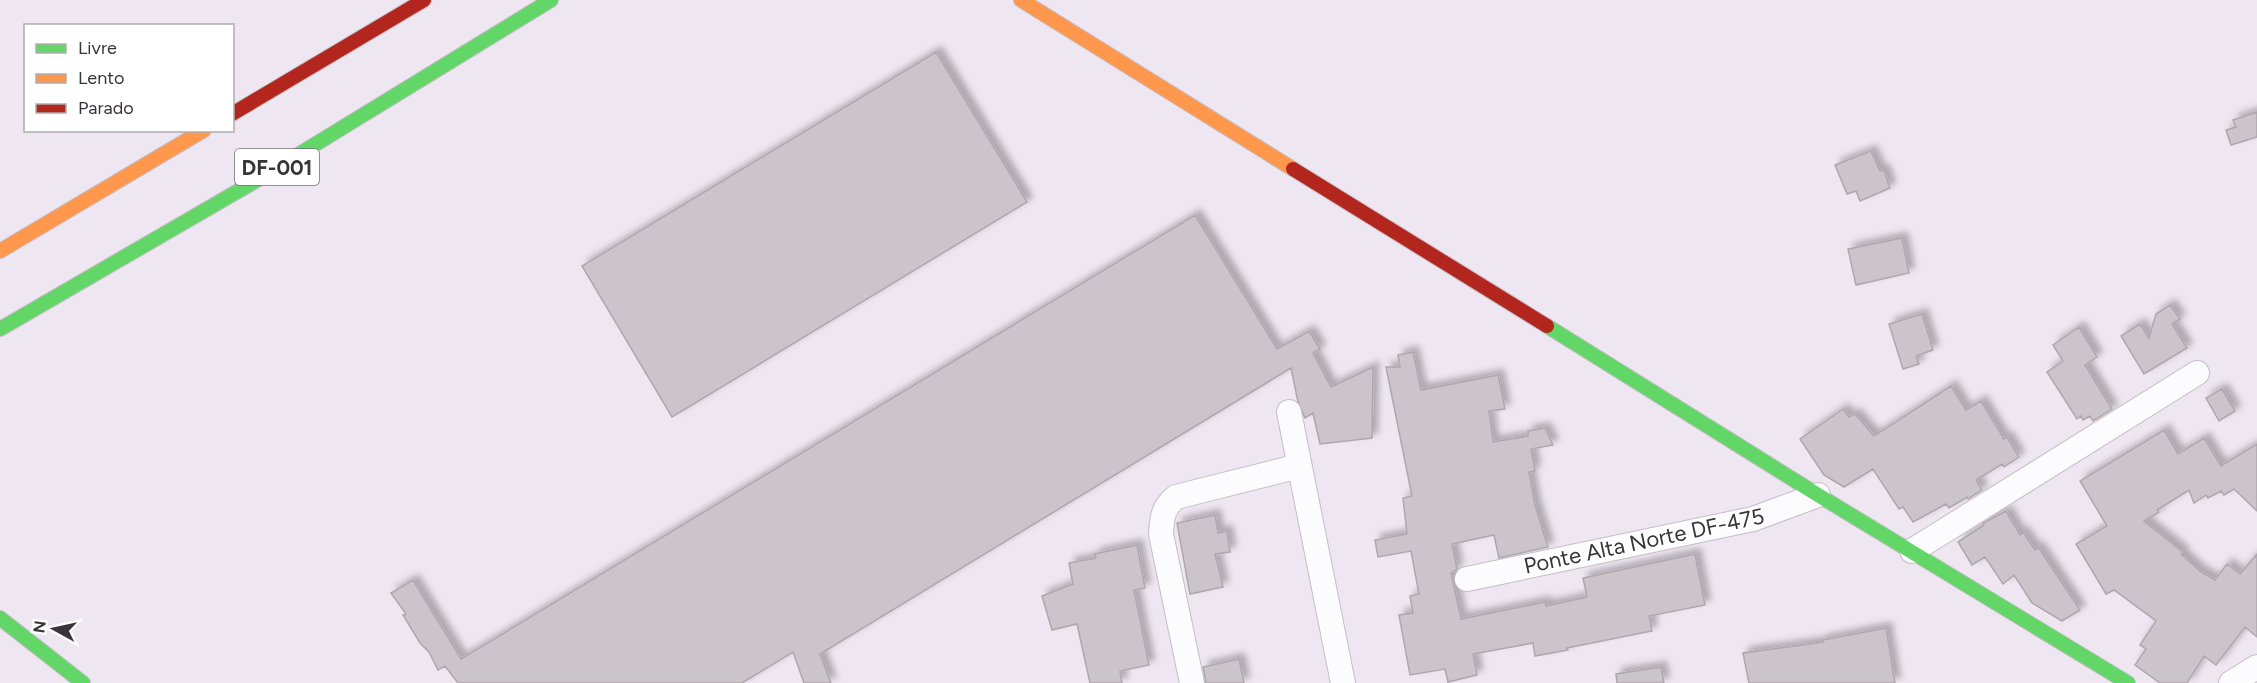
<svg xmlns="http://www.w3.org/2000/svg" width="2257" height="683" font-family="Figtree,sans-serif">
	<defs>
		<filter id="shadow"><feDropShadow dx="5.5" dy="-5.5" stdDeviation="3" flood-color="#0004"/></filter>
	</defs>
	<rect width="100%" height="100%" fill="#eee6f0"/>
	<path fill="#ccc4cb" stroke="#aea7ad" stroke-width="1.5" filter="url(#shadow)" d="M936,52l91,150 -355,215 -90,-151z
		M2257,112v25l-26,8 -5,-15 10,-3 -3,-7z
		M1871,151l9,20 4,-1 6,18 -30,13 -4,-10 -9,3 -12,-29z
		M1195,215l82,134 32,-18 11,18 -7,4 18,34 42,-20 -1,71 -52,6 -7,-31 -8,5 -7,-16 -7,-34 -471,286 11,29h-27l-11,-31 -51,31h-284l-13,-17 -7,4 -9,-18 -9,-9 -17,-28 3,-1 -15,-21 22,-13 48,79z
		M1902,238l7,35 -53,12 -8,-36z
		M2170,305l10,14 -8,5 15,24 -43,26 -23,-38 19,-12 9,14 7,-24z
		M1922,314l11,36 -17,6 3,8 -16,5 -14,-45z
		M2079,327l18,30 -12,8 27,44 -19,12 -3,-5 -7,4 -2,-4 -4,3 -30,-47 16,-11 -10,-16z
		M1413,352l8,38 77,-15 7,34 -16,2 4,31 35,-6v-5l17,-3 8,17 -22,4 4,22 -6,1 6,33 13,42 -49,11 -5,-23 -42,9 5,25 -6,4 10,46 84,-17 1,4 41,-9 -4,-19 112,-24 10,51 -56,11 3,15 -85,17 1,2 -33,6 -2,-13 -60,11 4,21 -29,7 -3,-13 -35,6 -11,-60 14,-2 -3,-17 9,-2 -8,-43 -33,6 -3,-17 32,-6 -4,-36 9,-2 -26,-129h14l-2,-12z
		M1951,386l15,24 15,-9 23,38 3,-2 12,20 -15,10 -2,-3 -26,16 6,10 -14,9 -1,-2 -18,11 -3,-4 -33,18 -10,-15 -4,2 -26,-40 -29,18 -20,-12 -24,-36 43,-30 6,8 6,-3 19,22z
		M2222,389l13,22 -16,10 -13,-23z
		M2164,430l14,24 26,-16 17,28 36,-22v67l-23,-22 -10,6 -3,-4 -13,7 -2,-3 -12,8 -5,-13 -32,20 2,2 -15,9 39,31 -2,2 20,18 14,8 12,-16 13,10 17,-20v83l-12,-10 -29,38 -12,-9 -17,27h-27l-25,-18 11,-16 -6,-4 16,-24 -42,-31 -8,4 -30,-50 31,-18 -27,-45z
		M2006,511l14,24 3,-3 12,18 3,-3 42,63 -18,11 -30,-18 -18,-28 -11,9 -18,-27 -13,8 -14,-23 26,-17 -1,-2z
		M1215,515l3,18 9,-2 3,21 -15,2 8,33 -33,7 -13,-71z
		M1137,545l8,43 -11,2 15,75 -29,6 2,12h-32l-13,-59 -25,6 -10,-34 31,-12 -4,-21 27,-5 -2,-4z
		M1886,628l9,55h-146l-6,-30 80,-11v-2z
		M1239,659l5,24h-38l-3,-16z
		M1661,667l3,16h-47l-1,-9z"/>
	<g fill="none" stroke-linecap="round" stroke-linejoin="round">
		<defs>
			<path id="street" d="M1289,412l54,271
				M1912,551l285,-178
				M1467,579l286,-60 65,-24
				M1192,683l-31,-149c1,-17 2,-27 15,-37l123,-31
				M2231,683l26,-16"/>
			<path id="fast" d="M1547,326l271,169 310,188
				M0,329l252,-146 299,-183
				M0,618l83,65"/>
			<path id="slow" d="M1021,0l272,169
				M0,251l204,-121"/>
			<path id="jam" d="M232,114l192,-114
				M1293,169l254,157"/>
		</defs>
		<use href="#street" stroke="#c4bec6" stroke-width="26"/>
		<use href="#fast" stroke="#c4bec6" stroke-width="16"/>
		<use href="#slow" stroke="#c4bec6" stroke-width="16"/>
		<use href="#jam" stroke="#c4bec6" stroke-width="16"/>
		<use href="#street" stroke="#fcfbfd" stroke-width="24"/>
		<use href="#fast" stroke="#63d668" stroke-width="14"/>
		<use href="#slow" stroke="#ff974d" stroke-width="14"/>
		<use href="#jam" stroke="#b3261e" stroke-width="14"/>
	</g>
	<g text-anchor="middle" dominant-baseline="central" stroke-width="5" stroke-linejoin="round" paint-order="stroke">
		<rect fill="#fff" stroke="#747075" stroke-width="1.5" x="235" y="149" width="84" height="36" rx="4.5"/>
		<g font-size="21" font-weight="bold" fill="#39333a">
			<text x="277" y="167">DF-001</text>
		</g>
		<g font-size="22" fill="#39333a" stroke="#fff">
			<text transform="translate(1644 541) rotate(-12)">Ponte Alta Norte DF-475</text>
		</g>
	</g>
	<rect x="24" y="24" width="210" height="108" fill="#ffffff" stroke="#b0adb0" stroke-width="1.5"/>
	<rect x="36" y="44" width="30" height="9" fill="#63d668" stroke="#b0adb0" stroke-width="1.5"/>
	<text x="78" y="54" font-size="18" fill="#39333a">Livre</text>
	<rect x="36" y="74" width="30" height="9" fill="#ff974d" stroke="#b0adb0" stroke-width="1.5"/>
	<text x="78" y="84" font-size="18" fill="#39333a">Lento</text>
	<rect x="36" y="104" width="30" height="9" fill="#b3261e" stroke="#b0adb0" stroke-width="1.5"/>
	<text x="78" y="114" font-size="18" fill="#39333a">Parado</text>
	<g transform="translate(54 629) rotate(278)" stroke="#ffffff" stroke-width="4.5" paint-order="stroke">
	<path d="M0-4.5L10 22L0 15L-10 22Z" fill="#39333a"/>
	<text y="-9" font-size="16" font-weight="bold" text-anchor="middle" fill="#39333a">N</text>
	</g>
</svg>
